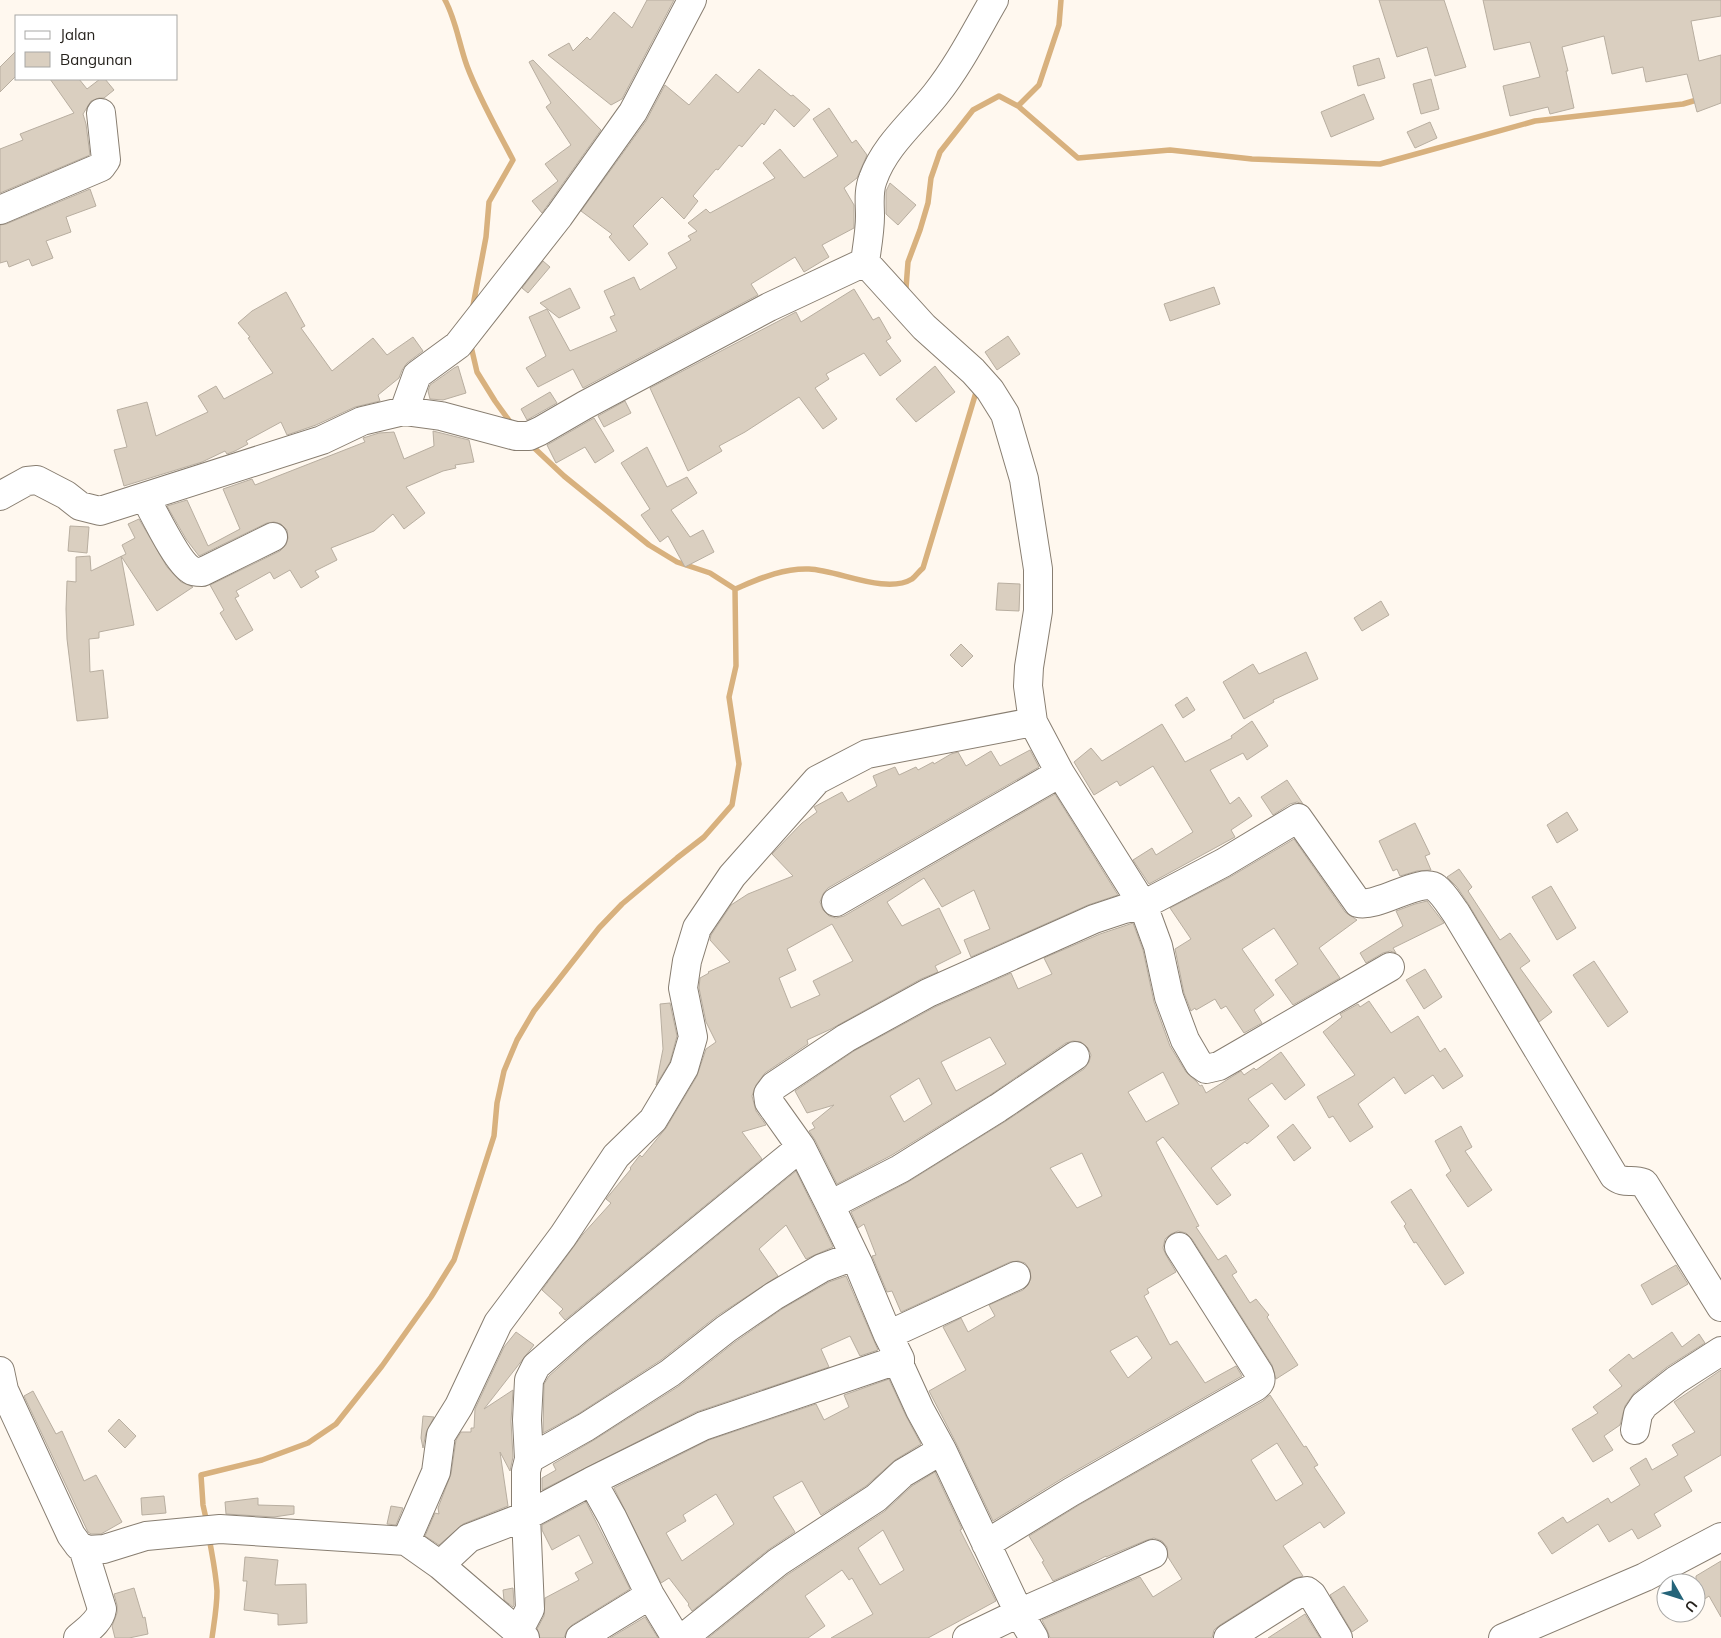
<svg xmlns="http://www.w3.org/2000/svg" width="1721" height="1638" font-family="Mulish,sans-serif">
	<rect width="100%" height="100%" fill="#fff8ef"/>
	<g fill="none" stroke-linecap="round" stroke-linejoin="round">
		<path stroke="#d8b17e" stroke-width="5.5" d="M445,0c11,20 14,44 22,66 12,32 30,63 46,94l-24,42 -3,35 -14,74
			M1018,106l21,-21 20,-60 2,-25
			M908,293l-2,-5 2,-26 12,-32 8,-27 3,-25 9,-26 33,-42 26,-14 19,10 60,52 92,-8 82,9 128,5 155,-43 148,-17 17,-5
			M470,342l7,30 18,29 18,25
			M735,589c24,-10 47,-21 74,-20 29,1 77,26 103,10 4,-3 7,-8 11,-11l54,-179
			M207,1523l-4,-18 -2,-30 61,-15 46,-17 28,-19 46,-58 49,-69 23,-37 40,-124 3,-33 7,-32 13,-31 17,-29 65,-83 23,-24 55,-46 27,-21 28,-32 7,-41 -10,-67 7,-31 -1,-77 -25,-16 -33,-11 -28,-17 -85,-69 -34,-32
			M209,1537c3,18 7,36 8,54 0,16 -3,32 -5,47"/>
	</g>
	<path fill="#dacfc0" stroke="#b8aea0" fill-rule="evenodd" d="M647,0h27l-52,99 -11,6 -63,-50 21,-12 4,8 14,-14 3,3 24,-28 18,16z
		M1379,0h65l22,67 -31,9 -8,-29 -30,10z
		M1483,0h238v16l-30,5 8,40 22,-6v48l-24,9 -10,-38 -41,8 -3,-15 -31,7 -8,-38 -42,11 6,24h-2l8,37 -24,6 -2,-7 -38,9 -7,-30 37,-9 -10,-35 -36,8z
		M16,51v25l-16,16v-25z
		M1379,58l6,20 -27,8 -5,-20z
		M533,60l68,70 -59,83 -10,-12 26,-20 -13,-17 26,-19 -25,-38 5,-4 -22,-41z
		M759,69l32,27 2,-1 17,15 -16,17 -19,-18 -11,16 -2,-2 -20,24 -3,-2 -21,25 -2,-1 -23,27 5,5 -14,18 -22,-22 -29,29 15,18 -19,17 -20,-24 3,-3 -31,-23 65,-90 19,-36 24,20 27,-31 22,19z
		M50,79h29l8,10 13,-10h5l9,11 -10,8h-5l-8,3 -8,13 3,10 4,31 -90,38v-44l23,-9 -3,-6 54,-21z
		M1431,79l8,30 -18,5 -8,-30z
		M1364,94l10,25 -43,18 -10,-25z
		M829,108l23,35 4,-3 11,15 -10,23 -13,10 10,17v23l-32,17 7,12 -25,15 -9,-15 -44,27 7,11 -175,93 -10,-19 -35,18 -12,-19 20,-12 -17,-39 18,-8 23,42 47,-20 -7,-14 5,-2 -11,-24 30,-14 6,13 37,-22 -9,-15 23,-13 -3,-4 9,-5 -9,-8 18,-14 4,4 65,-35 -12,-15 17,-14 24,29 34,-22 -25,-37z
		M1430,122l7,16 -22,10 -8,-16z
		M890,183l26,22 -18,20 -12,-11v-23z
		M90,189l6,17 -30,11 5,15 -25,9 7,17 -21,8 -3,-7 -20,8 -2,-6 -7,2v-38l6,-1z
		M543,261l7,6 -22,26 -6,-5z
		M1214,287l6,17 -50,17 -6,-17z
		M570,288l10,20 -21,10 -19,-15z
		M854,289l19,31 6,-3 12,21 -5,3 15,20 -21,15 -16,-23 -38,21 3,5 -14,9 22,31 -14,10 -24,-32 -54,35 -26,14 3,5 -34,20 -38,-83 146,-76 5,10z
		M286,292l19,34 -4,2 31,43 41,-33 14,17 26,-18 10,14 -16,12 -5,7 -3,8 -21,17 2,6 -25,6 -39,18 -29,10 -6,-13 -35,19 2,3 -13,7 -8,3 -2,-3 -23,11 -78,24 -10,-36 13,-3 -10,-37 30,-8 9,34 52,-24 -10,-16 18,-10 8,13 49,-26 -25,-35 2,-1 -12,-14 14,-12z
		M1008,336l12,18 -23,16 -12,-18z
		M458,366l8,27 -23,7 -13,-1 -2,-8 2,-6 24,-17z
		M935,366l20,26 -39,30 -20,-23z
		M550,392l7,11 -30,17 -6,-11z
		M625,401l6,12 -27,14 -6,-11z
		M594,418l20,33 -19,12 -10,-16 -29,16 -9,-18z
		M433,431l36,9 5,22 -19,3 1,3 -13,3 -37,16 19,26 -21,16 -11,-15 -19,17 -43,17 6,12 -22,11 4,6 -18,11 -11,-18 -16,9 -4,-7 -34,19 3,5 -4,2 18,32 -17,10 -16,-27 4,-3 -14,-25 70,-34 6,-6 2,-7 -1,-8 -6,-6 -7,-2 -7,1 -68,33 -13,-17 -19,-33 20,-6 21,46 32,-17 -17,-40 29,-10 3,6 110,-43 -2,-4 16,-5 15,-1 10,27 30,-13z
		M647,447l20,40 20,-10 10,16 -26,17 19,27 13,-7 11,22 -29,15 -17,-31 -8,6 -19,-27 9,-6 -29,-46z
		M139,519l28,48 14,15 12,5 -36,24 -36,-55 13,69 -35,7v6l-10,1 1,33 13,-2 5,48 -31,3 -10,-82 -1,-30 1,-28 9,1v-25l14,-1 1,15 35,-17 -4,-9 13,-7 -7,-14z
		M70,526l19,1 -2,26 -19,-2z
		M998,583l22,1 -1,27 -23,-1z
		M1381,601l8,14 -27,16 -8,-13z
		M961,644l12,12 -11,11 -12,-12z
		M1306,652l12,27 -45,21 1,2 -30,17 -21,-37 30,-18 6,10z
		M1187,697l8,13 -12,8 -8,-13z
		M1252,721l16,25 -21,14 -4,-7 -33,17 20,34 9,-7 13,19 -21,14 4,7 -86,47 -16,-24 19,-12 4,7 37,-23 -40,-66 -33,20 -3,-5 -23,14 -20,-33 17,-14 11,13 60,-37 23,38 47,-24 -1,-2z
		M1030,750l9,17 -211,121 -5,6 -3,8 3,8 6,6 7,2 8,-2 211,-122 63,101 -30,10 -117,52 -7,-17 26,-11 -16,-39 -32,17 -18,-29 -37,24 15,24 37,-18 22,45 -26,13 3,6 -17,7 -90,50 -24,11 1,4 -43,29 -9,12 -4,11 4,15 10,14 -24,7 20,27 -197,161 -6,-7 4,-4 -21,-19 41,-56 28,-31 -5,-4 25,-30 -1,-1 10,-13 2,2 24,-29 31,-52 9,-27 10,-7 -10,-20 -7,-34 1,-10 9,-5 -1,-1 22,-10 -20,-22 1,-5 20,-30 17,-11 45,-18 -21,-22 30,-31 15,-11 -3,-5 28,-15 6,10 29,-16 -4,-10 22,-9 4,8 17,-8 2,3 15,-8 1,2 17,-10 7,-2 8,14 25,-15 9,15zM832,924l21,37 -40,20 7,14 -29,13 -12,-30 17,-8 -9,-21z
		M1287,780l16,24 -6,-2 -7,2 -17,11 -12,-18z
		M1567,812l11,18 -21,13 -10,-18z
		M1415,823l15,31 -5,2 6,14 -14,1 -17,5 -3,-7 -4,2 -14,-30z
		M1294,839l51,73 12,8 -38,28 21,30 -47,27 -18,-25 23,-16 -24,-36 -32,21 32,46 -20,15 8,13 -18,10 -18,-27 -5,3 -6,-10 -19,11 -1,-2 -4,3 -7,-18 -9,-44 16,-10 -21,-31 60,-31z
		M1459,869l13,18 -4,4 32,49 10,-7 20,28 -10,7 32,44 -13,10 -70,-117 -12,-18 -10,-10z
		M1551,886l25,42 -19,12 -25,-43z
		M1427,901l17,22 -51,25 3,5 -6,-2 -7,2 -17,10 -6,-10 43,-27 -7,-15 19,-7z
		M1133,923l10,27 11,52 16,44 16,26 11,10 3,4 2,-1 4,8 35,-22 3,4 10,-7 2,2 25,-18 24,33 -20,15 -13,-17 -24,16 21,27 -22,18 -2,-2 -34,26 20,27 -14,10 -54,-68 -7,5 43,84 -3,1 22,33 8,-5 11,17 -5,3 18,28 6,-4 13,16 -2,2 31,48 -22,14 -4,-14 -80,-126 -6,-6 -8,-2 -7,3 -6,5 -2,9 3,7 10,17 -29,17 2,4 -5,3 26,49 7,-4 28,42 31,-17 6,10 -179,102 -70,43 -37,-78 -27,-52 37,-21 -23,-43 18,-9 7,14 27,-16 -6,-11 34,-15 5,-5 3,-7 -1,-8 -5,-7 -7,-2 -8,1 -109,50 -9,-21 -5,1 -15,-36 4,-1 -12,-31 -6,4 -7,-16 57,-30 98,-61 78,-52 5,-7 2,-7 -3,-7 -7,-6 -8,-1 -7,2 -76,52 -98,60 -55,29 -22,-44 -6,-9 6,-3 -3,-5 22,-18 -27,8 -12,-22 59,-40 81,-44 76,-34 7,16 34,-15 -8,-16 56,-24zM990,1037l16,27 -50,27 -15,-29zM1163,1072l16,32 -33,18 -18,-30zM919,1078l13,26 -28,18 -14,-26zM1082,1153l20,43 -25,12 -27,-40zM1137,1336l15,22 -24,20 -18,-27z
		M1594,961l34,51 -20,15 -35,-52z
		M1425,969l17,28 -18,12 -18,-29z
		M1369,1001l22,32 27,-17 22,36 5,-4 18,28 -20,13 -10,-14 -28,19 -11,-17 -36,27 15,23 -23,15 -17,-26 -4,2 -12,-21 38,-22 -32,-43 19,-15 -2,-3 18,-10 2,3z
		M670,1003l7,33 -7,26 -14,23 7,-36 -3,-45z
		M1293,1124l18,24 -17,13 -17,-24z
		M1461,1126l11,21 -7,4 27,39 -24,17 -22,-32 5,-4 -16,-30z
		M796,1171l37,76 -27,12 -20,-34 -27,24 19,27 -61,40 -56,44 -83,54 -35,19 1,-49 5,-8 36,-32z
		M1411,1189l53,84 -19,12 -29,-43 -2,1 -10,-17 2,-2 -15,-22z
		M1676,1265l12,19 -36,21 -11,-20z
		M846,1276l32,74 -18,6 -10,-20 -29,13 8,18 -133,45 -154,78v-12l14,-8 -3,-6 41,-24 85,-54 56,-44 47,-33 47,-27z
		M516,1332l18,13 -50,64 29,-19 -2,31 2,36 -3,14 -10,-19 8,54 -45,18 -24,21 -14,-9 10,-23 4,1 -1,-6 13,-34 5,-34 5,-8h10v-4h3l1,-19 29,-62z
		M1672,1332l10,15 17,-13 6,9 -38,24 -33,26 -9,13 -5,19 -16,11 9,14 -20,12 -21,-33 26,-16 -5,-6 29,-21 -13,-16 20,-16 4,5z
		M1721,1370v85l-37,22 8,14 -38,23 7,12 -23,13 -6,-10 -23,13 -11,-18 -46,30 -14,-21 25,-16 4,6 41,-25 3,5 29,-18 -10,-17 16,-10 6,12 26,-15 -6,-10 23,-13 -21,-30z
		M889,1379l17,37 15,28 -26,16 -29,26 -45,29 -19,-34 -29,16 22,35 -27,18 -76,61 -4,-6 1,-1 -20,-26 -8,5 -47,-95 95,-48 107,-36 8,16 25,-13 -5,-12zM716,1494l18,30 -52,37 -16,-28 20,-12 -3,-6z
		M33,1391l23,43 6,-3 22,50 12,-6 26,47 -21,12h-10l-3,-2 -64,-136z
		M1270,1395l34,52 2,-1 12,19 -4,2 31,46 -21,15 -4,-6 -37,24 20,30 -10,3 -73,46 -6,5 -2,8h-162l-3,-8 -5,-10 98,-43 13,20 29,-18 -14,-22 -1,-10 -5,-6 -8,-3 -7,2 -41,17v-1l-17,9 -36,16 -11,-19 2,-1 -15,-25 50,-31 184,-104zM1277,1443l26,41 -27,17 -25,-41z
		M423,1416l11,1 -8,16 -3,15 -2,-10z
		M119,1419l17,17 -11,12 -17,-17z
		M935,1472l27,57 -2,1 36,71 -68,37h-97l42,-24 -21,-36 -3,2 -7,-10 -37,26 20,30 -17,12h-100l79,-63 98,-64 27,-25zM883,1530l21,40 -24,15 -22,-37z
		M164,1496l2,17 -24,2 -1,-17z
		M258,1498v7l36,1v8l-20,3 -48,-3 -1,-12z
		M586,1502l44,87 -58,36 -5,5 -3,8h-24l-3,-9 7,-13 1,-18 34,-18 -4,-7 18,-10 -14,-28 -27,15 -10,-20v-5z
		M391,1506l12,2 -7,17 -9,-1z
		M245,1557l33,3 -3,25 31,-1 1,39 -29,2v-11l-34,-4 3,-29h-4z
		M1721,1561v56l-12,-21 -13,9v-29z
		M1344,1586l24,35 -16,11 -22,-37z
		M134,1588l9,30 2,-1 3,17 -19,4h-14l-3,-12 5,-13v-8l-3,-11z
		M513,1588l1,17 -1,2 -9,-7 -1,-10z
		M1305,1614l15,24h-52z
		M645,1617l13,21h-48z"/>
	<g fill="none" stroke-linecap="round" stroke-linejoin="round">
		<defs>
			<path id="minor" d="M994,0c-18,31 -35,65 -58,94 -22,28 -51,51 -63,85 -5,12 -3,25 -3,37 0,15 -3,31 -5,46l59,65 49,44 17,19 15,24 19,65 14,90v42l-9,56 -1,19 5,36 27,51 83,132 15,41 11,51 16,43 14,24 7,5 13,-3 171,-99
				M0,210l101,-43 5,-7 -5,-47
				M404,411l13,-36 41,-30 101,-129 74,-104 59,-112
				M0,496l27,-15 10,-1 29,15 14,11 20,5 222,-71 40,-19 42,-10 37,5 75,20h13l11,-5 45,-26 184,-98 96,-45
				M145,497c9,16 32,65 46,73 3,2 7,2 11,2l71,-35
				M836,902l224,-129
				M830,1205l70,-36 98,-61 77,-52
				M888,1335l128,-59
				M0,1371l4,19 67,145 8,11 9,4 16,-1 42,-13 74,-7 186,12 34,24 85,73
				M1635,1430l3,-16 6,-9 32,-25 45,-29
				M529,1459l57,-32 84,-54 56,-44 48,-33 48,-28 32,-12
				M592,1481l20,36 38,78 26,43
				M406,1541l30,-69 5,-37 18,-29 39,-83 65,-87 53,-80 37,-36 31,-52 9,-31 -10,-49 4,-27 10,-33 35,-52 85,-96 50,-26 166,-32
				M986,1544l85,-52 184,-105c6,-4 7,-7 4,-14l-80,-126
				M440,1565l29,-27 57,-22 66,-35 111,-55 197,-67
				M518,1632l12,-23 -4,-93v-45l3,-12 -2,-39 2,-40 7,-14 39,-34 226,-185
				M78,1638c9,-8 22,-16 24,-29l-19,-61
				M580,1638l70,-43
				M683,1638l95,-76 98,-64 27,-25 39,-23
				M967,1638l52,-25 134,-59
				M1034,1638l-15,-25 -77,-163 -22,-40 -20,-44v-7l-12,-24 -30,-72 -28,-58 -29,-58 -32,-45 -1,-8 6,-8 72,-48 82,-45 166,-74 30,-10 19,-4 80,-42 75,-45 60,85c20,5 64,-27 78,-15 8,6 14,17 20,25l158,263c11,9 17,2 30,7l77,124
				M1228,1638l73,-46 6,-1 5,4 26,43
				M1503,1638l142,-61 76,-40"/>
		</defs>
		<use href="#minor" stroke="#887e71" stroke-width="30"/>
		<use href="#minor" stroke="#fff" stroke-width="28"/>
	</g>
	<rect x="15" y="15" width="162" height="65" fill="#ffffff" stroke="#a8a7a5"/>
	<rect x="25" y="31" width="25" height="8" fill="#ffffff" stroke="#a8a7a5"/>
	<text x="60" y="40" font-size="15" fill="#26221d">Jalan</text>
	<rect x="25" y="52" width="25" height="15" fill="#dacfc0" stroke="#a8a7a5"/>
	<text x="60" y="65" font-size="15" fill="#26221d">Bangunan</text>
	<g transform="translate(1681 1598) rotate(129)"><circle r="24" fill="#ffffff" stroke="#a8a7a5"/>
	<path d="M0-4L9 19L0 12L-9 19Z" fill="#256479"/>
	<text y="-8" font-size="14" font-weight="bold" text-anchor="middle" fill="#26221d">U</text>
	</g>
</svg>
